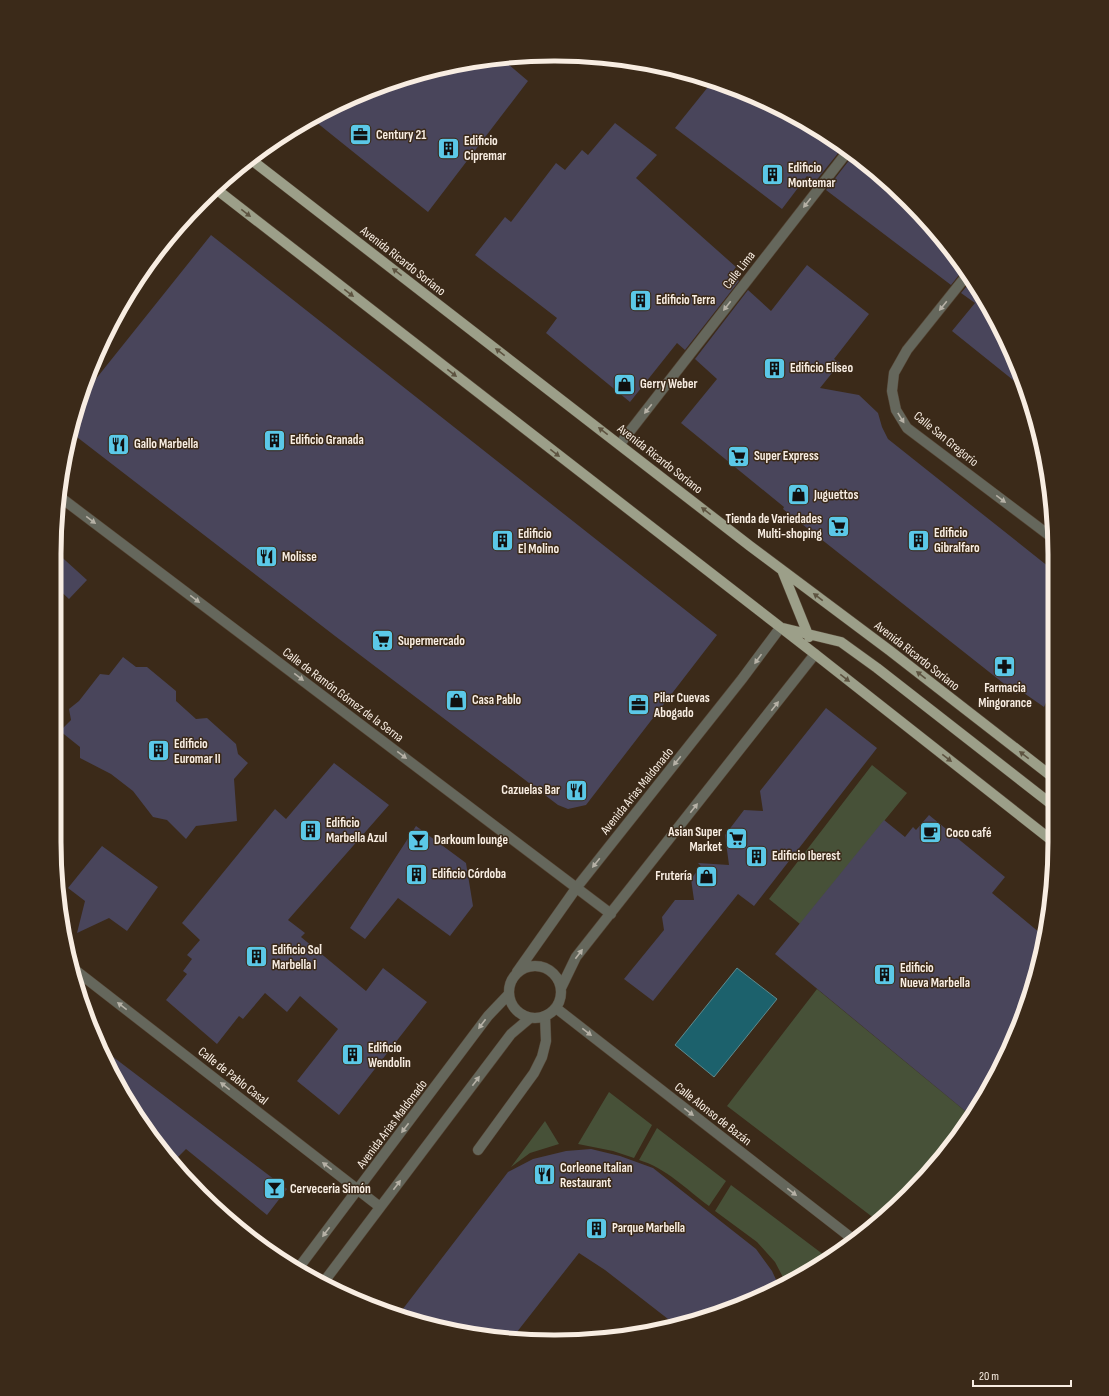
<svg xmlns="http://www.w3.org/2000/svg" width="1109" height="1396" font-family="'Sofia Sans Condensed',sans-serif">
	<rect width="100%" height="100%" fill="#3b2a19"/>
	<path fill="#475138" d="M872,765l35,28 -107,131 -31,-25z
		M817,989l153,126 -18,31 -67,72 -6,4 -152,-116z
		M609,1092l43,33 -18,33 -21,-7 -35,-7z
		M545,1121l14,23 -29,9 -19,14z
		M657,1128l69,53 -17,25c-22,-16 -43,-38 -70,-46z
		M731,1185l93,70c-13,18 -18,20 -38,28l-11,-21 -18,-20 -42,-31z"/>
	<path fill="#1c616c" stroke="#5e8b8f" d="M737,968l40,31 -63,78 -39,-32z"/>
	<path fill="#49455b" d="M489,58h12l27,23 -100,131 -117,-94 83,-38z
		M712,82l64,24 67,41 -28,35 -8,-6 -25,33 -107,-81z
		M615,123l42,32 -21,23 100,89 -5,7 8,7 -54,69 -8,-7 -47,59 -84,-69 11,-15 -82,-63 30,-38 6,5 45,-59 9,7 17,-20 6,5z
		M854,154l5,4 72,67 32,45 -12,15 -125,-95z
		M211,235l506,400 -131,170 -18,4 -10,-4 -223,-169 -262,-202 6,-34z
		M807,265l62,49 -35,45 6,4 -20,25 39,7 19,18 4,14 6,12 166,132v113l-10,23 -23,-16 -4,3 -234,-185 1,-2 -103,-84 36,-44 -22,-20 53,-69 23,21z
		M971,281l17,23 40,88 -76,-61 23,-28 -14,-10z
		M55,551l32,29 -18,19 -14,-13z
		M123,657l13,10h11l29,24v10l20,18 11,-1 29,26 2,10 10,9 -14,16 3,42 -41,5 -10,13 -19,-19 -14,-3 -20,-26 -22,-17 -31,-16v-11l-20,-16 11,-11 -2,-11 10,-8 21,-27 9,1z
		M826,708l51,40 -123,158 -16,-12 -85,107 -29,-22 40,-49 -2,-13 13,-17h19l-3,-21 10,-13 -3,-3 31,2 -4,-30 19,-25 19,1 -3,-20z
		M334,763l55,42 -101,115 17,13 -4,4 65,54 17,-23 44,34 -88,113 -42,-34 41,-52 -38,-33 -13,16 -22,-19 -22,26 -4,-3 -22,28 -51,-44 21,-26 -4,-3 9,-12 -5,-4 13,-15 -18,-17 93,-114 11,10z
		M929,815l76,62 -13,16 54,45 -29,95 -47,82 -195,-161 109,-134 21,17 8,-10 3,3z
		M416,826l50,37 7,43 -23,30 -52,-38 -33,41 -15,-11z
		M102,846l56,41 -31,44 -18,-13 -32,15 8,-32 -17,-13z
		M104,1050l183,139 -20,26 -81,-66 -12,12 -53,-69z
		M591,1149l29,7 33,12 103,81 16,22 7,15 -95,39 -7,1 -72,-56 -26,-17 -66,84 -88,-12 -26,-11 109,-142 25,-13 33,-8z"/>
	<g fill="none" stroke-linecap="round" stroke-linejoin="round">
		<defs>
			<path id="lane" d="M478,1150l56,-77 8,-16 4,-16 -1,-25"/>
			<path id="street" d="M967,275l-60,75 -13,23 -2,18 4,19 11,18 147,111
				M620,444l228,-293
				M60,497l551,417
				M509 992a26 26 0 1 1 52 0a26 26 0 1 1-52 0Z
				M70,966l310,241
				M517,972l60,-85 165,-208 38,-51
				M561,988l15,-31 239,-303
				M556,1008l298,232
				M297,1270l191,-254 20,-21
				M323,1283l188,-249 19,-16"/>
			<path id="primary" d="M249,158l501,388 139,104 166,129
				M216,189l599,465 240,189
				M782,570l27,67
				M783,628l58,14 36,26 178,139"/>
		</defs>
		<use href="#lane" stroke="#554535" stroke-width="11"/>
		<use href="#street" stroke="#554535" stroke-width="11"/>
		<use href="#primary" stroke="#554535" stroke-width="11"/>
		<use href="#lane" stroke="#65675c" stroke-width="10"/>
		<use href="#street" stroke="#65675c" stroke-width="10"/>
		<use href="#primary" stroke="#9c9f89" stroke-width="10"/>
	</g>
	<defs><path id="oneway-solid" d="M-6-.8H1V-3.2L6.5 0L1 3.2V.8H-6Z"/></defs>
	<g fill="#b6b1a6">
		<use href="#oneway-solid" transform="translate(807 203) rotate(128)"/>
		<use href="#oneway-solid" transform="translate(727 306) rotate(128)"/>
		<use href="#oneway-solid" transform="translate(943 306) rotate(129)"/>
		<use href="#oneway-solid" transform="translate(648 409) rotate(129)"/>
		<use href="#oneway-solid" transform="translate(901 418) rotate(58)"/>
		<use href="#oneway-solid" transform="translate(1001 499) rotate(37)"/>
		<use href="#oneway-solid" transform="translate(91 520) rotate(37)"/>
		<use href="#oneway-solid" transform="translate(195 599) rotate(37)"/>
		<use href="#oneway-solid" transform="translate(758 659) rotate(126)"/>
		<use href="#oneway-solid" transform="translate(299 677) rotate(37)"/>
		<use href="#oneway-solid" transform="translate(775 706) rotate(-52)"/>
		<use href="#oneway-solid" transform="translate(402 755) rotate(37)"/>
		<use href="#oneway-solid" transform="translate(677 761) rotate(129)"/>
		<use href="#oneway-solid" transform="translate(694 808) rotate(-52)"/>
		<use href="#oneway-solid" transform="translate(596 863) rotate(129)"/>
		<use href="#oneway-solid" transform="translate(579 954) rotate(-53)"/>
		<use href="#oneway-solid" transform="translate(122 1006) rotate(-142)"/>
		<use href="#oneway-solid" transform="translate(482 1024) rotate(127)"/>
		<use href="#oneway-solid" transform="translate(587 1032) rotate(38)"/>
		<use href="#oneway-solid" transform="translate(476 1081) rotate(-53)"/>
		<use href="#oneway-solid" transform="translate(225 1086) rotate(-142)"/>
		<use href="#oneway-solid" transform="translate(689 1112) rotate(38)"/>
		<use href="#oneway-solid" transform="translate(405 1128) rotate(127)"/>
		<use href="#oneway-solid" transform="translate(327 1166) rotate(-142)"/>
		<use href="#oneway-solid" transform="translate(397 1185) rotate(-53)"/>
		<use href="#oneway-solid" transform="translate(792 1192) rotate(38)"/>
		<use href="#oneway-solid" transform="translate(326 1232) rotate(127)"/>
	</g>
	<g fill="#5d5340">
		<use href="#oneway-solid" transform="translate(246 213) rotate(38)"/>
		<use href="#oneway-solid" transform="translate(397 272) rotate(-142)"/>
		<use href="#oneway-solid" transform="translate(349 293) rotate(38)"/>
		<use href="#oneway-solid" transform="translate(500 352) rotate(-142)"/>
		<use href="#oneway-solid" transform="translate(452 373) rotate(38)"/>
		<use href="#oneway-solid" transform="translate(603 431) rotate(-142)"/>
		<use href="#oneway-solid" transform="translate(555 453) rotate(38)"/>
		<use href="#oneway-solid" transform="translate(706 511) rotate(-142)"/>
		<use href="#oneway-solid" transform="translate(818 597) rotate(-143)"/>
		<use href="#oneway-solid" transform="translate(921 675) rotate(-142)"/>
		<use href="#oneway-solid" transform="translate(845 678) rotate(38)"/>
		<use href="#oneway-solid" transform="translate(1024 755) rotate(-142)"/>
		<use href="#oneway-solid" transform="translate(947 758) rotate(38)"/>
	</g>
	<defs>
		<symbol id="office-square" viewBox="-11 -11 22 22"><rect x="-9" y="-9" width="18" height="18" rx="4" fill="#5bc8e7" stroke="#3b2a19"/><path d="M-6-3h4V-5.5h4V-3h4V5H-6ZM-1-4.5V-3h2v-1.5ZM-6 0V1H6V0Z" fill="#111"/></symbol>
		<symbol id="building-square" viewBox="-11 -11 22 22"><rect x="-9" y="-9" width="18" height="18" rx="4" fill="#5bc8e7" stroke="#3b2a19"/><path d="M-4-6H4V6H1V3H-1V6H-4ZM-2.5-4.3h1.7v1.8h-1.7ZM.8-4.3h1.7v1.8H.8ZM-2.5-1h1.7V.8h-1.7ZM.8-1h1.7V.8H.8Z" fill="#111"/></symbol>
		<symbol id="shop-square" viewBox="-11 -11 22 22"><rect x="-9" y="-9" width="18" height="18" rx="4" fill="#5bc8e7" stroke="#3b2a19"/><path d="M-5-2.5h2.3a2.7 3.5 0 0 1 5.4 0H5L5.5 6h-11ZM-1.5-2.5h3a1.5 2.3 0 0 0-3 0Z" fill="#111"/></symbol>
		<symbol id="restaurant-square" viewBox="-11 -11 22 22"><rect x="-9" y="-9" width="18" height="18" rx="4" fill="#5bc8e7" stroke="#3b2a19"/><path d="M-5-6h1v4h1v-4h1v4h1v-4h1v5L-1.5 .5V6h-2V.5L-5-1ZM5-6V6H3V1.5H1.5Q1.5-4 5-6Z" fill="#111"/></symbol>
		<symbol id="supermarket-square" viewBox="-11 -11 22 22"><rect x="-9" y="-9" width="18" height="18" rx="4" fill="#5bc8e7" stroke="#3b2a19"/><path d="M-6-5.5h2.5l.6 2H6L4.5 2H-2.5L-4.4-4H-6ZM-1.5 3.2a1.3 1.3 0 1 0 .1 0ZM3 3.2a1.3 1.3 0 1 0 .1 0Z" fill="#111"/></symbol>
		<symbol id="pharmacy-square" viewBox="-11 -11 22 22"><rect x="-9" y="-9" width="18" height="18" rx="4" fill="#5bc8e7" stroke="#3b2a19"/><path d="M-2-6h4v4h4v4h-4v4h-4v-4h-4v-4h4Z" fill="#111"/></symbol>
		<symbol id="cafe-square" viewBox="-11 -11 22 22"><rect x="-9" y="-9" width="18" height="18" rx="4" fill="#5bc8e7" stroke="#3b2a19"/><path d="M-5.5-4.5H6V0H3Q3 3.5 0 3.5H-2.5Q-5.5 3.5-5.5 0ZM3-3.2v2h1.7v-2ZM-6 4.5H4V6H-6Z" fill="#111"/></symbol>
		<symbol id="bar-square" viewBox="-11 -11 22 22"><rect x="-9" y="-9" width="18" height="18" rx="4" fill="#5bc8e7" stroke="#3b2a19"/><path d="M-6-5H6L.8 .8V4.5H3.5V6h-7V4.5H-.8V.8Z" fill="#111"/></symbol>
	</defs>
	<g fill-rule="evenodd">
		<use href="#office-square" x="348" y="122" width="25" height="25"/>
		<use href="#building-square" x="436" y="136" width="25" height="25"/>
		<use href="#building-square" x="760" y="162" width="25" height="25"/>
		<use href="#building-square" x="628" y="288" width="25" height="25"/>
		<use href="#building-square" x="762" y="356" width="25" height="25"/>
		<use href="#shop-square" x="612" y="372" width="25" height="25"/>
		<use href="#building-square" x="262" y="428" width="25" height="25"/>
		<use href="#restaurant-square" x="106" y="432" width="25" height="25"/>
		<use href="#supermarket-square" x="726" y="444" width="25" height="25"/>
		<use href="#shop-square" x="786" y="482" width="25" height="25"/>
		<use href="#supermarket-square" x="826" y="514" width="25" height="25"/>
		<use href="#building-square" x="906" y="528" width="25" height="25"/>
		<use href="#building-square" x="490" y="528" width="25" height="25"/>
		<use href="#restaurant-square" x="254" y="544" width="25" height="25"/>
		<use href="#supermarket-square" x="370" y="628" width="25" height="25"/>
		<use href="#pharmacy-square" x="992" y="654" width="25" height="25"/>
		<use href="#shop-square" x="444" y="688" width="25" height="25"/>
		<use href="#office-square" x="626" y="692" width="25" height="25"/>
		<use href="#building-square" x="146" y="738" width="25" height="25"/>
		<use href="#restaurant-square" x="564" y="778" width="25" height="25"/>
		<use href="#building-square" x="298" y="818" width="25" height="25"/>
		<use href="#cafe-square" x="918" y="820" width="25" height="25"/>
		<use href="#supermarket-square" x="724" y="826" width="25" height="25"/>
		<use href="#bar-square" x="406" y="828" width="25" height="25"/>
		<use href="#building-square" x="744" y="844" width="25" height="25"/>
		<use href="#building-square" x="404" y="862" width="25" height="25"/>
		<use href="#shop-square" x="694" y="864" width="25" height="25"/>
		<use href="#building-square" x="244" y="944" width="25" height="25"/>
		<use href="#building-square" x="872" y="962" width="25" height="25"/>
		<use href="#building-square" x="340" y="1042" width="25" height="25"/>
		<use href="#restaurant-square" x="532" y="1162" width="25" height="25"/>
		<use href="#bar-square" x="262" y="1176" width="25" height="25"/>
		<use href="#building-square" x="584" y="1216" width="25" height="25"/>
	</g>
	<g text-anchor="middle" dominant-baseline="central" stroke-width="3" stroke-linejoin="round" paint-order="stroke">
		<g font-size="13" font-weight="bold" fill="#f8ede2" stroke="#3b2a19" text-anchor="start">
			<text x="376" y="135">Century 21</text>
			<text x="464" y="141">Edificio<tspan x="464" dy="15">Cipremar</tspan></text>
			<text x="788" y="168">Edificio<tspan x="788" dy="15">Montemar</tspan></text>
			<text x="656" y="300">Edificio Terra</text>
			<text x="790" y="368">Edificio Eliseo</text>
			<text x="640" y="384">Gerry Weber</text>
			<text x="290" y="440">Edificio Granada</text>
			<text x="134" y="444">Gallo Marbella</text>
			<text x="754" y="456">Super Express</text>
			<text x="814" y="495">Juguettos</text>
			<text x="822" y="519" text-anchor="end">Tienda de Variedades<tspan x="822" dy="15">Multi-shoping</tspan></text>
			<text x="934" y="533">Edificio<tspan x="934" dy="15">Gibralfaro</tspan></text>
			<text x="518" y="534">Edificio<tspan x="518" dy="15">El Molino</tspan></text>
			<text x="282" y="557">Molisse</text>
			<text x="398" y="641">Supermercado</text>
			<text x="1005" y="688" text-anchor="middle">Farmacia<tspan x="1005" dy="15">Mingorance</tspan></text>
			<text x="654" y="698">Pilar Cuevas<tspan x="654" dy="15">Abogado</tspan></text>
			<text x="472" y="700">Casa Pablo</text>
			<text x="174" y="744">Edificio<tspan x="174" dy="15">Euromar II</tspan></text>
			<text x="560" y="790" text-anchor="end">Cazuelas Bar</text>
			<text x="326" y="823">Edificio<tspan x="326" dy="15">Marbella Azul</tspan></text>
			<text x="722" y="832" text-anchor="end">Asian Super<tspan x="722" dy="15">Market</tspan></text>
			<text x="946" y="833">Coco café</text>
			<text x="434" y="840">Darkoum lounge</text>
			<text x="772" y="856">Edificio Iberest</text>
			<text x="432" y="874">Edificio Córdoba</text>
			<text x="692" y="876" text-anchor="end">Frutería</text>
			<text x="272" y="950">Edificio Sol<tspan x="272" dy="15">Marbella I</tspan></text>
			<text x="900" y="968">Edificio<tspan x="900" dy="15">Nueva Marbella</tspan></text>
			<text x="368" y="1048">Edificio<tspan x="368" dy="15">Wendolin</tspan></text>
			<text x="560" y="1168">Corleone Italian<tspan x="560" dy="15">Restaurant</tspan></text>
			<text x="290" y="1189">Cerveceria Simón</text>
			<text x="612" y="1228">Parque Marbella</text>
		</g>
		<g font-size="13" fill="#f8ede2" stroke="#3b2a19">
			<text transform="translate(403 261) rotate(38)">Avenida Ricardo Soriano</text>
			<text transform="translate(739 270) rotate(-52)">Calle Lima</text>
			<text transform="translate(946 439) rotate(39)">Calle San Gregorio</text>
			<text transform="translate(660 459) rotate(38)">Avenida Ricardo Soriano</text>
			<text transform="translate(917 656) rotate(38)">Avenida Ricardo Soriano</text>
			<text transform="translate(343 695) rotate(37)">Calle de Ramón Gómez de la Serna</text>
			<text transform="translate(637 791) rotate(-51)">Avenida Arias Maldonado</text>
			<text transform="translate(233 1076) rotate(38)">Calle de Pablo Casal</text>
			<text transform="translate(713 1114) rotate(38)">Calle Alonso de Bazán</text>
			<text transform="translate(392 1124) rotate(-53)">Avenida Arias Maldonado</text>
		</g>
	</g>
	<path d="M0 0H1109V1396H0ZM554 61H555A493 493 0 0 1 1048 554V842A493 493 0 0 1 555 1335H554A493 493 0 0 1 61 842V554A493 493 0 0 1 554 61Z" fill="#3b2a19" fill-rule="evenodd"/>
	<path fill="none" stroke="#f8ede2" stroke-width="5" d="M554 61H555A493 493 0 0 1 1048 554V842A493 493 0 0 1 555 1335H554A493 493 0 0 1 61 842V554A493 493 0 0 1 554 61Z"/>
	<path d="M973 1380v6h98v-6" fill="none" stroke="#f8ede2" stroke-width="2"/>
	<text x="979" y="1380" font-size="12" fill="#f8ede2" stroke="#3b2a19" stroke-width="3" paint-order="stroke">20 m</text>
</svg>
